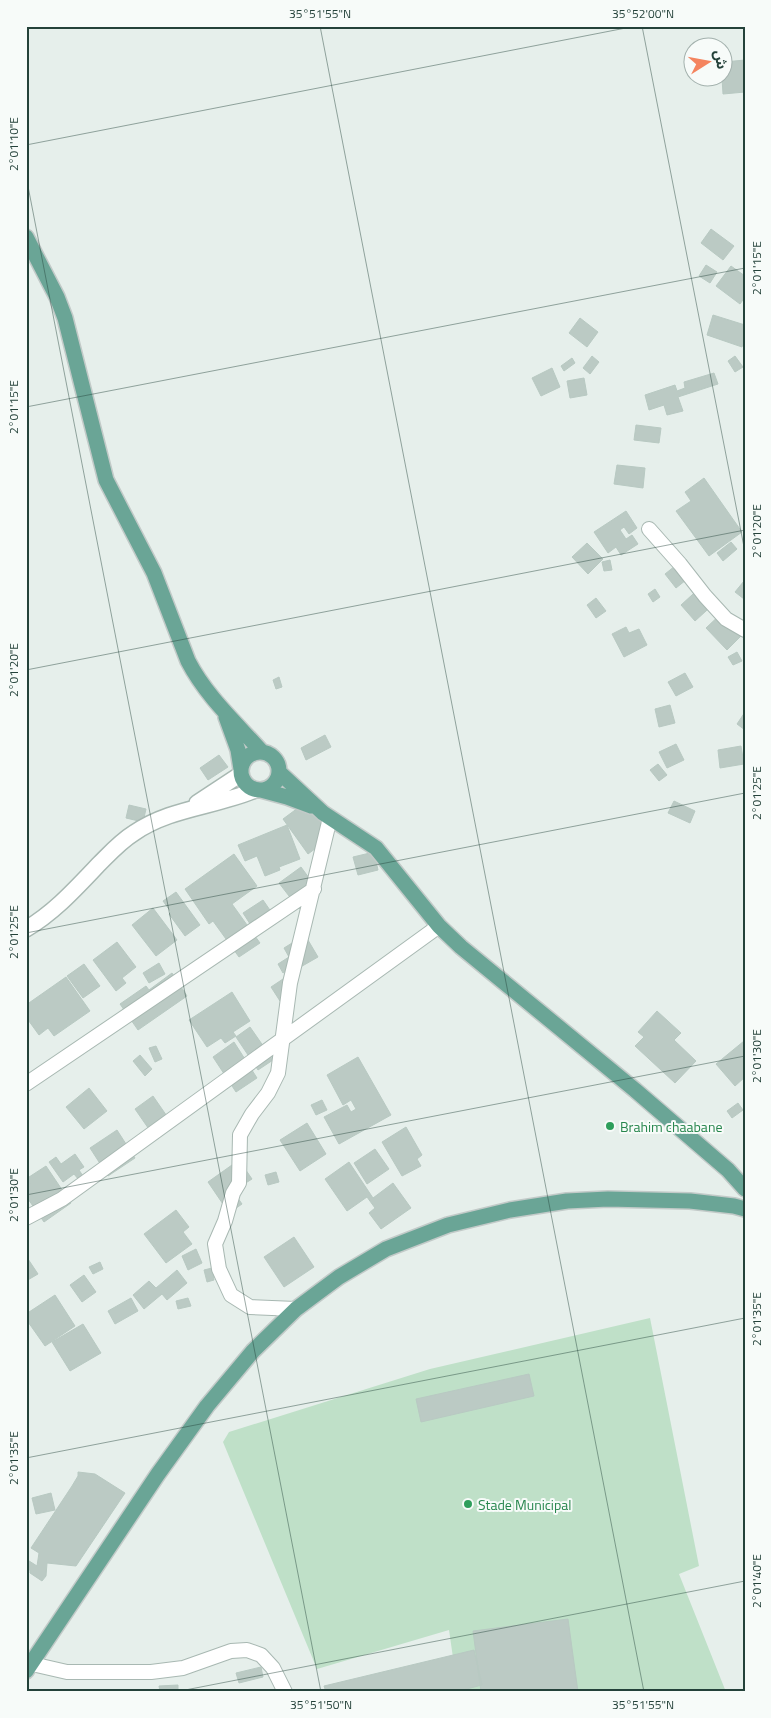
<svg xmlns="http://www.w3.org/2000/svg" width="771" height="1718" font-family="'Titillium Web','Noto Sans Arabic',sans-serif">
	<rect width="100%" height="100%" fill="#e6efeb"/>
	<path fill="#bfe0c8" d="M650,1318l49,248 -20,8 47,118h-268l-9,-62 -132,39 -94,-227 6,-10 201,-63z"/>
	<path fill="#bbcac4" stroke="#b8c9c2" d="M745,60v32l-22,2 -1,-16h2v-16z
		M711,229l23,17 -11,14 -22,-17z
		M706,265l11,7 -7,11 -11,-7z
		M731,266l14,10v21l-5,7 -24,-18z
		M713,315l32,10v14l-3,8 -35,-12z
		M580,318l18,14 -11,15 -18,-14z
		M592,356l7,6 -9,12 -7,-6z
		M735,356l8,11 -8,5 -7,-11z
		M572,358l3,5 -11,8 -3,-5z
		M552,368l8,19 -19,9 -9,-18z
		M714,373l4,11 -40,13 5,14 -16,4 -3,-10 -15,5 -4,-15 30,-10 2,6 8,-3 -1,-6z
		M584,378l3,17 -17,3 -3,-17z
		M636,425l25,3 -2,15 -25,-3z
		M617,465l28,3 -2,20 -29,-4z
		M704,478l38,54 -33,24 -33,-45 15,-10 -6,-9z
		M626,511l11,17 -8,6 -5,-7 -4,3 6,9 6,-4 6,9 -17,11 -5,-8 -8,6 -14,-21z
		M731,542l6,7 -14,12 -6,-8z
		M587,543l16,16 -15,15 -16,-17z
		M610,560l2,10 -8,1 -2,-9z
		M680,562l11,14 -15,12 -11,-14z
		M744,581h1l-1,18 -9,-7z
		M703,585l14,16 -22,20 -14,-16z
		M655,589l5,8 -7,5 -5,-8z
		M596,598l10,13 -10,7 -9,-13z
		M724,611l20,22 -17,17 -21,-22z
		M626,627l3,6 10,-4 8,16 -23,12 -12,-23z
		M737,652l5,9 -9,4 -5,-8z
		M685,673l8,14 -17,9 -8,-14z
		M279,677l3,10 -6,2 -3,-9z
		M670,705l5,18 -16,4 -4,-18z
		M745,712v18l-8,-6z
		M325,735l6,12 -25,13 -5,-12z
		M676,744l8,16 -17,8 -8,-16z
		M741,746l3,18 -24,4 -2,-18z
		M219,755l9,12 -20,13 -8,-12z
		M658,764l9,11 -8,6 -9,-11z
		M674,801l21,10 -5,12 -22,-10z
		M306,802l25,35 -23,17 -25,-35z
		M129,805l17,4 -3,13 -17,-4z
		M287,825l13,34 -21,8 1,3 -15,6 -8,-20 -12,5 -7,-16z
		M374,852l4,18 -20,5 -5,-18z
		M234,854l23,32 -25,18 28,39 -21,14 -26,-36 -4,3 -24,-35z
		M301,867l19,26 -21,16 -20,-26z
		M176,892l24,33 -15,11 -16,-22 2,-2 -8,-11z
		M263,900l11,16 -20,14 -11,-17z
		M153,908l24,32 -21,16 -24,-31z
		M305,935l13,22 -21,12 -2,-4 -12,8 -5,-9 11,-7 -5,-9z
		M117,942l19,25 -14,11 4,5 -10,8 -23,-31z
		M159,963l6,11 -16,9 -6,-10z
		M84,964l16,22 -17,12 -16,-22z
		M172,973l15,23 -49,34 -18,-26 26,-18 3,4z
		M66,977l24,34 -36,25 -6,-8 -9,7 -13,-18v-12z
		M283,979l10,13 -13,9 -9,-14z
		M232,992l18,29 -17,11 3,4 -11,7 -4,-5 -14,9 -18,-27z
		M657,1011l24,22 -7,7 22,21 -21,22 -40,-37 9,-9 -6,-5z
		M250,1027l23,33 -15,10 -22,-33z
		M744,1041l1,36 -10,9 -19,-22z
		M234,1042l23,36 -21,14 -23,-35z
		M156,1046l6,13 -7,3 -6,-14z
		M140,1055l12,14 -7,7 -12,-15z
		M358,1057l33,58 -52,29 -15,-27 23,-12 4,7 5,-3 -5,-9 -8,5 -16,-30z
		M89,1088l18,23 -23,18 -18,-22z
		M153,1096l18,26 -18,13 -18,-26z
		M322,1100l5,10 -11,5 -5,-10z
		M738,1103l5,7 -11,8 -5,-7z
		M307,1123l19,31 -26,17 -20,-31z
		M406,1127l16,28 -5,4 4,7 -19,10 -20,-34z
		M117,1130l18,28 -27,18 -18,-28z
		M375,1149l14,20 -22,15 -13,-21z
		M75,1154l9,13 -5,3 4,6 -4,4 -5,-6 -11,8 -14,-20 7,-5 5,7z
		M239,1160l13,19 -19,12 9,13 -13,9 -21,-31z
		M349,1162l24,36 20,-15 18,25 -30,21 -12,-16 6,-5 -8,-11 -20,14 -22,-32z
		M46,1166l25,37 -27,19 -18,-26v-9l4,-3 -4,-5z
		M276,1172l3,10 -11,3 -3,-10z
		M176,1210l13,17 -6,5 9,12 -26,19 -22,-29z
		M294,1237l20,30 -30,20 -20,-30z
		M196,1249l6,14 -14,7 -6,-14z
		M26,1256l12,18 -12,7z
		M100,1262l3,7 -10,5 -4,-7z
		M212,1268l2,12 -7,2 -3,-12z
		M177,1270l10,13 -20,17 -5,-6 -18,15 -11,-14 16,-14 7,7z
		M84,1275l12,17 -14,10 -12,-17z
		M55,1295l20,31 -30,20 -19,-27v-5z
		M131,1298l7,13 -23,13 -7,-13z
		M188,1298l3,8 -13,3 -2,-8z
		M83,1324l18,29 -31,18 -18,-29z
		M529,1374l5,22 -113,26 -5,-23z
		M78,1472l17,2 30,19 -49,73 -29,-3 -1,13 -4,5 -12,-8v-3l-4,-1v-10l11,7 2,-13 -8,-5 41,-62 6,-10z
		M51,1493l4,17 -19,4 -4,-16z
		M568,1619l10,73h-97l-8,-61z
		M474,1650l8,35 -27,7h-129l-2,-6z
		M261,1667l2,10 -24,6 -3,-10z
		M178,1685v7h-18l-1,-6z"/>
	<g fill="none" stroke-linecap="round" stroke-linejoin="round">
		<defs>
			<path id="minor" d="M649,529l31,35 25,32 21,23 19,11
				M26,1084l288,-195
				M26,1218l36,-19 377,-273
				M296,1309l-46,-2 -19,-12 -12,-26 -4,-25 10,-23 8,-28 6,-10 1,-48 12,-21 16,-21 10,-20 12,-90 40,-165
				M32,1664l35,8h84l32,-4 48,-17 16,-1 14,5 12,13 12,24"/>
			<path id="tertiary" d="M197,803l44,-29
				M26,929c29,-17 51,-42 74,-66 10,-10 21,-22 34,-30 36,-25 81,-26 121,-43"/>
			<path id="primary" d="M26,237l31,60 8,21 41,162 48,93 34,88c18,35 48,62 74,91
				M226,717l12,33 3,19
				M241 771a19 19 0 1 1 38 0a19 19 0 1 1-38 0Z
				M280,773l43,40 53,35 63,78 22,21 174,143 93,80 17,19
				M261,790l26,7 24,9
				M26,1671l132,-197 49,-68 46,-55 43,-42 43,-32 47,-28 62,-24 62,-15 57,-9 41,-2 82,2 44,5 11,3"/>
		</defs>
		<use href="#minor" stroke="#a8b8b2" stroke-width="16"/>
		<use href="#tertiary" stroke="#a8b8b2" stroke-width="18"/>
		<use href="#primary" stroke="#c2cac8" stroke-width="18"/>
		<use href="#minor" stroke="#fff" stroke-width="14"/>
		<use href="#tertiary" stroke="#fff" stroke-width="15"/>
		<use href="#primary" stroke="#6aa596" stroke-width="15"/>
	</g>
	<path fill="none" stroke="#24423a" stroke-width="1" stroke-opacity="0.45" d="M320,26l324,1666M642,26l103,526M26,145l610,-119M26,176l295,1516M26,407l719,-139M26,670l719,-140M26,933l719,-140M26,1195l719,-139M26,1458l719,-140M175,1692l570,-111"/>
	<g fill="#2e9e5b" stroke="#f7fbf9" stroke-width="2">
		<circle cx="610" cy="1126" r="5"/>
		<circle cx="468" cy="1504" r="5"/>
	</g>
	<g text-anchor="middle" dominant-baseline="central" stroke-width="4" stroke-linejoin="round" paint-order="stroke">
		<g font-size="14" fill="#27864d" stroke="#f7fbf9" text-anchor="start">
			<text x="620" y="1126">Brahim chaabane</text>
			<text x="478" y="1504">Stade Municipal</text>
		</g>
	</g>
	<rect width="771" height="1718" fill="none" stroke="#f7fbf9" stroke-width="55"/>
	<g transform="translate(708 62) rotate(79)"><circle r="24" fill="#f7fbf9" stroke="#a3b1ad"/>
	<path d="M0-4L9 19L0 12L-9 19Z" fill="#f4845f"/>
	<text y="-8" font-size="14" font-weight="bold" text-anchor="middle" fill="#24423a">ش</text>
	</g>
	<rect x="28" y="28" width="716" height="1662" fill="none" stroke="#24423a" stroke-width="2"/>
	<g font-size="12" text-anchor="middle" fill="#24423a">
		<text x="320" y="18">35°51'55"N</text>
		<text x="643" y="18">35°52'00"N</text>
		<text transform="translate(14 144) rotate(-90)" y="4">2°01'10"E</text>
		<text transform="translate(757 268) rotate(-90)" y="4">2°01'15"E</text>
		<text transform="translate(14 407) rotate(-90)" y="4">2°01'15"E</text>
		<text transform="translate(757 531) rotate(-90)" y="4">2°01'20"E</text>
		<text transform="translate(14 670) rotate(-90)" y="4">2°01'20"E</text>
		<text transform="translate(757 793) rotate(-90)" y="4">2°01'25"E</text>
		<text transform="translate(14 932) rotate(-90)" y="4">2°01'25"E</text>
		<text transform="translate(757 1056) rotate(-90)" y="4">2°01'30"E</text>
		<text transform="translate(14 1195) rotate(-90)" y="4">2°01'30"E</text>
		<text transform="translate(757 1319) rotate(-90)" y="4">2°01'35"E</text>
		<text transform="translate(14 1458) rotate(-90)" y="4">2°01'35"E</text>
		<text transform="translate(757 1581) rotate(-90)" y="4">2°01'40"E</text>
		<text x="321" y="1709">35°51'50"N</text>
		<text x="643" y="1709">35°51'55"N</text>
	</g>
</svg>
